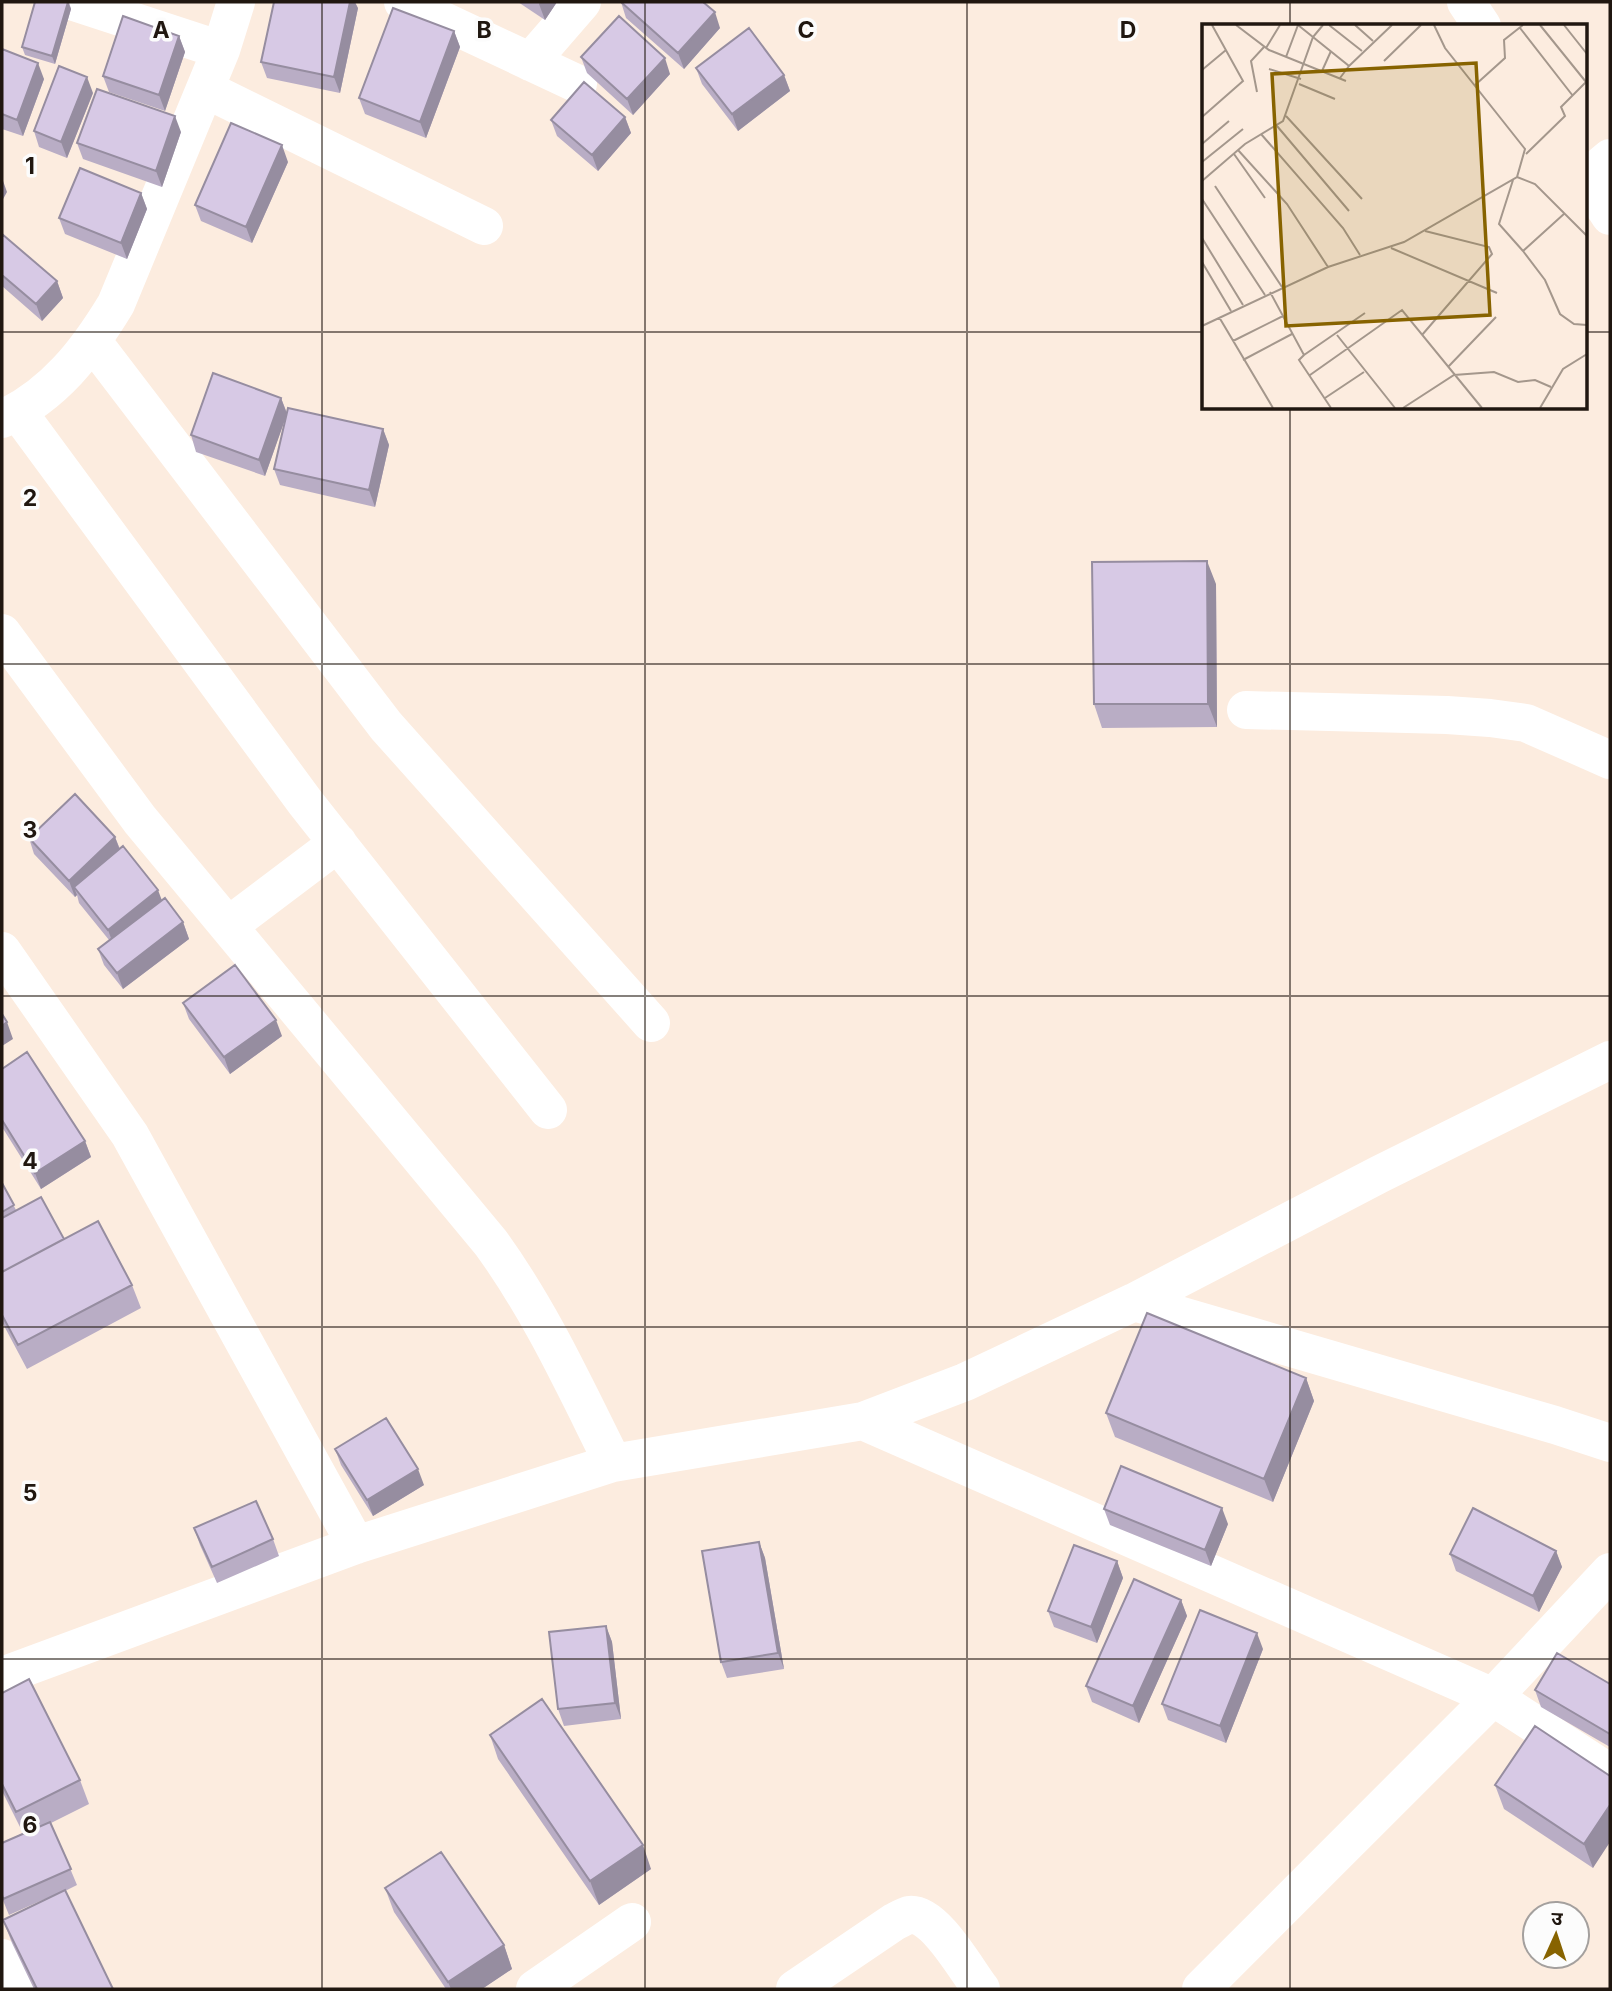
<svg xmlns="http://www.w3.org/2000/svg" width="1612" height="1991" font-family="Inter,'Noto Sans Devanagari',sans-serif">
	<rect width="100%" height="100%" fill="#fcecdf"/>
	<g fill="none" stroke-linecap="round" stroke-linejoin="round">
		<path stroke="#fff" stroke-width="38" d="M74,2l147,48
			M403,2l175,82
			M1466,2l16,24
			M530,62l52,-60
			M205,89l279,137
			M1586,178l24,-20
			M1586,179l24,37
			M93,342l293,384 265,297
			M18,412l287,390 243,308
			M2,419c52,-24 85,-67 114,-115l105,-254 15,-48
			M2,633l138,187 351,423c50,69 84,144 122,220
			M1246,710l201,5 43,3 36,5 84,37
			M228,926l110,-83
			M2,951l128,184 226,410
			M1134,1302l421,123 55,18
			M863,1421l630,276 117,76
			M2,1676l354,-131 257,-82 250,-42 102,-39 169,-80 246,-128 230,-114
			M2,1958l14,31
			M535,1989l97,-67
			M795,1989l99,-67c4,-2 11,-6 15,-7 25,-4 58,56 72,74
			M1201,1989l292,-292 117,-125"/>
	</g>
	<path fill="#b9adc5" d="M35,2h34l2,7 -16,55 -30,-9 -3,-8z
		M518,2h39l-12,18z
		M621,2l99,26 -36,41 -58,-51z
		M358,8l-18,85 -73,-15 -6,-16z
		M454,31l6,16 -34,91 -61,-24 -6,-16z
		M179,36l6,16 -20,59 -56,-19 -6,-16z
		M2,49l42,30 -21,57 -21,-7z
		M581,57l89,17 -37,41 -46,-42z
		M696,68l88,7 6,16 -52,40 -36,-47z
		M93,93l-26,65 -28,-11 -5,-16z
		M625,117l6,16 -33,38 -41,-35 -6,-16z
		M181,132l-19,55 -79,-28 -6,-16z
		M288,162l-36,81 -51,-22 -6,-16z
		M141,193l6,16 -20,50 -62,-25 -6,-16z
		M2,234l55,47 6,17 -21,23 -40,-35z
		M281,398l6,15 96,16 6,16 -14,62 -95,-22 -6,-16 11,-50 -20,57 -69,-24 -5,-17z
		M1216,584l1,143 -115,1 -8,-24z
		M115,837l5,12 42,51 21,22 6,17 -66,50 -19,-24 -6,-16 11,-9 -30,-37 -2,-8 -2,2 -41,-43 -5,-16z
		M183,1003l99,33 -52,38 -41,-55z
		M2,1069l83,72 6,16 -50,32 -39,-62z
		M2,1183l14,27 48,29 68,46 9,23 -114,61 -25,-47z
		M1306,1378l8,23 -41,101 -158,-65 -9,-24z
		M335,1449l89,36 -51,31 -32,-51z
		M1104,1509l124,15 -17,42 -101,-41z
		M194,1528l79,11 6,17 -62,27 -17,-38z
		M759,1542l6,16 19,111 -57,9 -6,-16z
		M1556,1551l6,16 -23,45 -83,-41 -6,-17z
		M1117,1561l6,17 -26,65 -43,-16 -6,-16z
		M1181,1600l6,16 -48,107 -47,-21 -6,-16z
		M606,1626l6,16 9,77 -57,7 -6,-17z
		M1263,1649l-37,94 -58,-23 -6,-16z
		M1610,1684v63l-69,-40 -6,-17z
		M2,1693l78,87 9,24 -38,19 26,62 -12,6 48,98h-79l-22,-46 -9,-23 44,-22 -38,17 -7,-17v-55l21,-10 -21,-42z
		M490,1735l161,134 -52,36 -101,-146z
		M1610,1776l-17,92 -89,-59 -9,-24z
		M385,1888l119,57 8,24 -30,20h-36l-52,-77z"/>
	<path fill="#968da0" d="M68,2l3,7 -16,55 -3,-8z
		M350,2h5l3,6 -18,85 -6,-16z
		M540,2h17l-12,18 -6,-16z
		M715,12l5,16 -36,41 -6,-16z
		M454,31l6,16 -34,91 -6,-16z
		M179,36l6,16 -20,59 -6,-16z
		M665,58l5,16 -37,41 -6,-16z
		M38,63l6,16 -21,57 -6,-16z
		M784,75l6,16 -52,40 -6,-17z
		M87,77l6,16 -26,65 -6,-16z
		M175,116l6,16 -19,55 -6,-16z
		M625,117l6,16 -33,38 -6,-16z
		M282,145l6,17 -36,81 -6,-16z
		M2,178l5,14 -5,9z
		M141,193l6,16 -20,50 -6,-16z
		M57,281l6,17 -21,23 -6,-17z
		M281,398l6,16 -22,62 -6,-16z
		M383,429l6,16 -14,62 -6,-17z
		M1207,561l9,23 1,143 -9,-23z
		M115,837l6,16 -47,34 3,8 -2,2 -6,-16z
		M158,890l6,16 -50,40 -6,-16z
		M183,922l6,17 -66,50 -6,-16z
		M276,1020l6,16 -52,38 -6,-17z
		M7,1022l6,17 -11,7v-20z
		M85,1141l6,16 -50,32 -6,-16z
		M1306,1378l8,23 -41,101 -9,-23z
		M418,1469l6,16 -51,31 -6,-16z
		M1222,1508l6,16 -17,42 -6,-16z
		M759,1542l6,16 19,111 -6,-16z
		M1556,1551l6,16 -23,45 -6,-16z
		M1117,1561l6,17 -26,65 -6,-16z
		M1181,1600l6,16 -48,107 -6,-17z
		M606,1626l6,16 9,77 -6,-16z
		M1257,1633l6,16 -37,94 -6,-17z
		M1610,1805v37l-17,26 -9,-24z
		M643,1845l8,24 -52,36 -9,-24z
		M504,1945l8,24 -30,20h-31l-3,-7z"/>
	<path fill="#d7c9e5" stroke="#968da0" stroke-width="2" d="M35,2h33l-16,54 -30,-9z
		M274,2h76l-16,75 -73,-15z
		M621,2h82l12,10 -37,41z
		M393,8l61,23 -34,91 -61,-24z
		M123,16l56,20 -20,59 -56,-19z
		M619,16l46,42 -38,41 -46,-42z
		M749,28l35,47 -52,39 -36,-46z
		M2,49l36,14 -21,57 -15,-6z
		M59,66l28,11 -26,65 -27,-11z
		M584,82l41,35 -33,38 -41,-35z
		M97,89l78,27 -19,55 -79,-28z
		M231,123l51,22 -36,82 -51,-22z
		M80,168l61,25 -20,50 -62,-25z
		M2,234l55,47 -21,23 -34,-29z
		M213,373l68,25 -22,62 -68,-25z
		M288,408l95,21 -14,61 -95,-21z
		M1207,561l1,143h-114l-2,-142z
		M75,794l40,43 -46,44 -40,-43z
		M123,846l35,44 -50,40 -34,-43z
		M165,898l18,24 -66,51 -19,-24z
		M235,965l41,55 -52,37 -41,-54z
		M2,1014l5,8 -5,4z
		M27,1052l58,89 -50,32 -33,-53v-51z
		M2,1183l12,22 -12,7z
		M41,1197l23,42 -62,33v-54z
		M98,1221l34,64 -114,60 -16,-30v-43z
		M1147,1313l159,65 -42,101 -158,-66z
		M386,1418l32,51 -51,31 -32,-51z
		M1121,1466l101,42 -17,42 -101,-41z
		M256,1501l17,38 -61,28 -18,-39z
		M1473,1508l83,43 -23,45 -83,-42z
		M759,1542l19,111 -57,9 -19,-111z
		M1074,1545l43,16 -26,66 -43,-16z
		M1134,1579l47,21 -48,106 -47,-20z
		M1200,1610l57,23 -37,93 -58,-22z
		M606,1626l9,77 -57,6 -9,-77z
		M1557,1653l53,31v50l-75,-44z
		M29,1679l51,101 -64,32 -14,-28v-91z
		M542,1699l101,146 -53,36 -100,-146z
		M1535,1726l75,50v29l-26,39 -89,-59z
		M50,1822l21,47 -68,30 -1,-4v-52z
		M441,1852l63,93 -56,37 -63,-94z
		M65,1890l48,99h-76l-34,-69z"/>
	<path fill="none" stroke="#201710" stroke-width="2" stroke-opacity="0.55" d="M322,2v1987M645,2v1987M967,2v1987M1290,2v24M2,332h1202M1586,332h24M1290,408v1581M2,664h1608M2,996h1608M2,1327h1608M2,1659h1608"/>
	<g transform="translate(1202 24)">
		<rect width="385" height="385" fill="#fcecdf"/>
		<path fill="none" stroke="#a4978c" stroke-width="2" d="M34,1l33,25 77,31M96,1l51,41 -9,12M127,1l33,26M153,1l18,16M338,1l46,57M362,1l23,29M318,4l53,68M64,24l14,-23M84,33l12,-32M182,37l37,-36M147,42l43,-41M67,45l32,10M0,46l24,-20M120,47l9,-20M97,60l36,15M272,62l31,-28 -1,-18 19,-15M55,68l-6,-31 13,-14M84,92l76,83M0,93l41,-36 -31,-56M75,102l72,85M59,110l82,94 17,27M0,120l27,-23M36,126l49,54 41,63M32,130l31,44M324,130l39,-38 -4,-9 26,-26M0,138l41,-33M315,153l18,7 52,52M311,156l-14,44 24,27M0,157l43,-37 38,-23 30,-84 10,-12M13,162l67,101M0,175l63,96M363,189l-42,38 22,29 15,34 14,10 13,1M0,214l41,67M189,224l106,45M0,238l29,49M68,268l34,63 -5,5 32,48M17,293l54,91M0,302l126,-59 76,-25 113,-65 8,-28 -80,-101 -11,-23M135,311l58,73M220,311l70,-81 -3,-7 -64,-16M31,317l50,-25M102,331l61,-42M41,336l49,-26M246,343l48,-50M108,351l92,-65 80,98M123,374l39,-26M201,384l51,-33 40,-3 24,10 17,-2 16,7M338,384l23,-39 24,-15"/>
		<path fill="#876300" fill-opacity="0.15" stroke="#876300" stroke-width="3.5" d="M274,39l14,252 -204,11 -14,-252z"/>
		<rect width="385" height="385" fill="none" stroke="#201710" stroke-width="3.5"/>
	</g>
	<g font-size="23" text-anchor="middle" font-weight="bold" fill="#201710" stroke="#fcfcfc" stroke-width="7" stroke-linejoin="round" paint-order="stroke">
		<text x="161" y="38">A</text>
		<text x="484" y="38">B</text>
		<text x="806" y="38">C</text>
		<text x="1128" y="38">D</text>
		<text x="30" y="174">1</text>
		<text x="30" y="506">2</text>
		<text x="30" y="838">3</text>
		<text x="30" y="1169">4</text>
		<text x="30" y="1501">5</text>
		<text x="30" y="1833">6</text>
	</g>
	<rect width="1612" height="1991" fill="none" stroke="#201710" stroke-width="7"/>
	<g transform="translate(1556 1935) rotate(3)"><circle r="33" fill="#fcfcfc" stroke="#a4a09e" stroke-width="2"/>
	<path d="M0-5L12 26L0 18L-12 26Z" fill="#876300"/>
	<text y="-10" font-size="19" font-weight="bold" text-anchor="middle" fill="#201710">उ</text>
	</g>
</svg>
